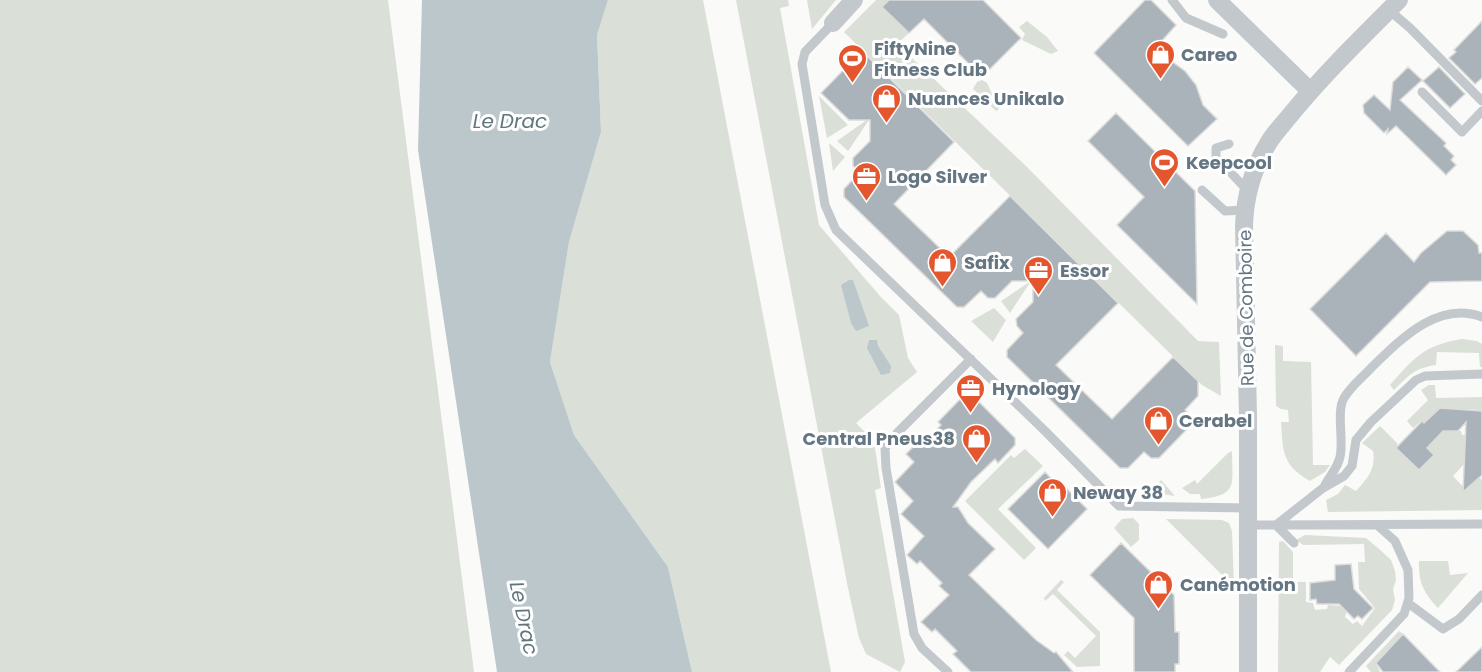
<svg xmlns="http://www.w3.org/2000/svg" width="1482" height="672" font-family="Poppins,sans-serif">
	<rect width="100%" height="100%" fill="#fafaf8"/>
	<path fill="#dadfd7" d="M0,0h388l86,672h-474z
		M608,0h95l128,672h-139l-24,-105 -94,-132 -24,-73 19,-120 32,-110 -4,-97z
		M736,0h52l1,6 -9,2 39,217 61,71 19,19 9,43 9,14 -61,51 18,18 7,47 -6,2 30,172 -5,10 -34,-18 -7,-16 -11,-50z
		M807,0h29l-24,29z
		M876,0h13l-6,7 26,26 -12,11 129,122 172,175 21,1 2,54 -19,-11 -358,-353z
		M1027,21l20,16 11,14 -7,3 -29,-14 3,-6 -6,-7z
		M982,80l5,3 12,26 -3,2 -23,-22 4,-7z
		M819,96l29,29 -21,13z
		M871,117l-23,34 -11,-10z
		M829,143l16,14 -12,14z
		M1031,281l-21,32 -9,-12z
		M994,308l12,12 -13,22 -22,-21z
		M1462,339l15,2 5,3v23h-2l-1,-14 -42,-1 -1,13c-21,3 -27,10 -42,25l-4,-5c24,-27 34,-40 72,-46z
		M1275,345l8,1v15l28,1 2,103h17l-5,7 -15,9c-28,-16 -27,-29 -29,-59h8l-1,-12 -7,-1 -5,-3z
		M1429,385h6l1,13 46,-1v13l-25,-1 -5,4v-5h-11l-17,15 -3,-2 -8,7 -6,-7 21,-21 -7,-10z
		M1380,426l17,17 1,2 -2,3 23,22 15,-15 -7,-7 16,-17h18l1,4h4l-1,28 -12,13 13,14 13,-13 3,3v30l-154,2 -2,-12 12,-6 7,-9 11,6c12,-13 20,-22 17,-40l-11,-8z
		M1025,449l18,17 -45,43 38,39 -12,12 -59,-59 46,-46 3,3z
		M1232,451c0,33 7,44 -31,48l-1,-5h-10l-8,-6 13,-8 2,4 31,-31z
		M1161,480l14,16 -25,-4z
		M1133,518l6,6v16l-8,7 -17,-19 8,-9z
		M1166,519l56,1 7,3 3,8 2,58 -21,2 9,-10 1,-5z
		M1305,535l61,3 13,11 12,11 4,11 1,9 -3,9 2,11 -3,10 -53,55 -9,-8 -10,15h-42l1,-130 4,-1 10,11v30h13v20l7,1 2,7 12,-1 1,-4 14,1 5,4 -2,7 8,7 4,-3 5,5 13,-18 -16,-19 -1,-27h7l-1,-18 -61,1 -7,-5z
		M1419,561h29l2,14 18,-2 -30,35c-14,-14 -20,-26 -19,-47z
		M1061,580l3,2 -7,8 43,42v34l-23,1 -13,-12 4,-4 7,7 21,-22 -43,-42 -8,7 -1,-3z
		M1399,631l4,3 -27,29 4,9h-9l-5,-6z"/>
	<path fill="#bbc7cb" d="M422,0h186l-11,35 4,97 -32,110 -19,120 24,73 94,132 24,105h-195l-79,-522z
		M849,280h4l16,46 -13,5 -5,-8 -10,-38z
		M869,340h8l1,6 13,20 -1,7 -9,2 -14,-27z"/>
	<path fill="#aab3b9" stroke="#dcdcda" stroke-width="1.5" d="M889,0h94l38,38 -39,39 -58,-58 -15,14 -27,-26z
		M1145,0h6l25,25 -24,27 19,9 14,10 11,14 7,20 14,14 -29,27 -94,-93z
		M1482,21v57l-7,6 -26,-26 7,-6 -2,-2z
		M862,51l92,91 -60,62 55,53 61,-61 108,107 -62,62 37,36 19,18 61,-62 25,24v15l-13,14 7,7 -1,8 -32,33h-8l-7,-6 -16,16h-8l-113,-111v-7l16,-17 -6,-7 -1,-7 17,-17v-21h-21l-17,17h-7l-7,-7 -17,16h-7l-113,-110v-8l16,-17 -7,-6v-8l17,-17v-21h-21l-28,-27z
		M1408,67l14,13 -22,20 46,43 -2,3 10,10 -3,4 5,5 -10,10 -50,-49 -9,8 1,-5 -4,4 -20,-20 -1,-8 11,-10 16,15 3,-28z
		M1439,67l26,27 -15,14 -27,-27z
		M1116,113l79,78 2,113 -80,-79 27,-28 -56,-56z
		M1447,231h16l15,14 1,8h3v28l-52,1 -74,74 -46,-47 76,-76 28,29 7,-9z
		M968,391l47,47v7l-17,18 -3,-4 -24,23 -18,25h5l10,16 27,26 -26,26 67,65 18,13 2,-1 17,20h-102l-18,-18 4,-3 -22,-22 -3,3 -11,-10 28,-27 -10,-9 3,-3 -22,-22 -3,3 -10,-9 17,-19 -23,-22 12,-13 -18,-19 19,-20 -8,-8 10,-10 3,3 22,-22 -3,-3z
		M1440,408l42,3v64l-19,17 3,-70 -8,9h-15l-16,17 7,7 -15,15 -23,-22 26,-27 2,2z
		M1045,472l16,17 3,-3 23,23 -39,40 -40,-40z
		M1121,543l53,52 1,37h4v32h-4v8h-41v-54l-44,-43z
		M1351,564l3,25 19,19 -11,11 -4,-3 -4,3 -15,-15h-22l-1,-5 -6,1v-17l25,-3v-15z
		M1403,634l37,38h-57l-7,-9z
		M1482,647v25h-26z"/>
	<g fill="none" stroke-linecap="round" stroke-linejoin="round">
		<path stroke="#c3c8cc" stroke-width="9" d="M1172,0l14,18 37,16
			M1389,10l21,18 72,73
			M833,23l-28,29 -3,12 23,141 11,25 209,201 74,75 129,2
			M1422,92l40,40 20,-21
			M1229,144l-13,4v9l32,34
			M1202,190l23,21 20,-1
			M1325,485c5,-9 13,-18 15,-28 4,-16 -4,-46 4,-59 7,-12 19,-21 28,-31 28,-27 66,-67 110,-50
			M1248,525l234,-1
			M1294,543l-18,-18 47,-37 21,-12 8,-10 4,-26 15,-18 45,-42 9,-4 57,-2
			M1408,603l35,26 16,-10 23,-24
			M948,672l-26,-24 -8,-14 -28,-166 -1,-20 13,-16 73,-73
			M1349,672l55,-58 5,-16 -1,-28 -13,-29 -18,-16"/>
		<path stroke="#c3c8cc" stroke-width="18" d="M1217,0l93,91
			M833,23l21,-23
			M1248,672v-255l-4,-192c1,-29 10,-59 25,-83 6,-10 15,-19 23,-29 33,-40 70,-76 107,-113"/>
	</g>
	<defs>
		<symbol id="shop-pin" viewBox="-11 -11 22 30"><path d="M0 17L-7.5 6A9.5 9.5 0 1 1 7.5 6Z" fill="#e4572e" stroke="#fff"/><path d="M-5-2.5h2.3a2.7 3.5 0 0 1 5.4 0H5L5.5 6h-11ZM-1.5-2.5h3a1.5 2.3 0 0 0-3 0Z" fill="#fff"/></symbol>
		<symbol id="stadium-pin" viewBox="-11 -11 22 30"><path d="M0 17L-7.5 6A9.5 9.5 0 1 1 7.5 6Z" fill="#e4572e" stroke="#fff"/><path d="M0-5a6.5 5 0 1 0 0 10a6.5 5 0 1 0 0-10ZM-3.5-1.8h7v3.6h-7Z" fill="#fff"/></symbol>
		<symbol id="office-pin" viewBox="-11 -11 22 30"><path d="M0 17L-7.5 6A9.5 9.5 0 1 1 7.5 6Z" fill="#e4572e" stroke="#fff"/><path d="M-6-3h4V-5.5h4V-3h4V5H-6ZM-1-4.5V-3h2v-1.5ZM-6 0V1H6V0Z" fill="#fff"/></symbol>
	</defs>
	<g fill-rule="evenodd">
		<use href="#shop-pin" x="1144" y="38" width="33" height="45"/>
		<use href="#stadium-pin" x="836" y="42" width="33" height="45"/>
		<use href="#shop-pin" x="870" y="82" width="33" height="45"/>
		<use href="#stadium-pin" x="1148" y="146" width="33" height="45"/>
		<use href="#office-pin" x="850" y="160" width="33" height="45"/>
		<use href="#shop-pin" x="926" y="246" width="33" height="45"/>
		<use href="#office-pin" x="1022" y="254" width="33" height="45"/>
		<use href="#office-pin" x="954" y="372" width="33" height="45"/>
		<use href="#shop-pin" x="1142" y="404" width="33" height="45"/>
		<use href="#shop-pin" x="960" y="422" width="33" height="45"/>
		<use href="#shop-pin" x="1036" y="476" width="33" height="45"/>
		<use href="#shop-pin" x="1142" y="568" width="33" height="45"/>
	</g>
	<g text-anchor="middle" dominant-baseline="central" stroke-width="6" stroke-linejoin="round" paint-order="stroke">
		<g font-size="18" font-weight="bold" fill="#657683" stroke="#fff" text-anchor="start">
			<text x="874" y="48">FiftyNine<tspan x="874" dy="21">Fitness Club</tspan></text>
			<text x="1181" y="54">Careo</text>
			<text x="908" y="98">Nuances Unikalo</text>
			<text x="1186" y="162">Keepcool</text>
			<text x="888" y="176">Logo Silver</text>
			<text x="964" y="262">Safix</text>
			<text x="1060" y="270">Essor</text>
			<text x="992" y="388">Hynology</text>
			<text x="1179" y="420">Cerabel</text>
			<text x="955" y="438" text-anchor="end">Central Pneus38</text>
			<text x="1073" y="492">Neway 38</text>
			<text x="1180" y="584">Canémotion</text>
		</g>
		<g font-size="18" fill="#657683" stroke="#fff">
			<text transform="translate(1246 308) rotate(-91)">Rue de Comboire</text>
		</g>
		<g font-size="20" font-style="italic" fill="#60757c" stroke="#fff">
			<text x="510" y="121">Le Drac</text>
			<text transform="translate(524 618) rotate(78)">Le Drac</text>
		</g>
	</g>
</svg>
